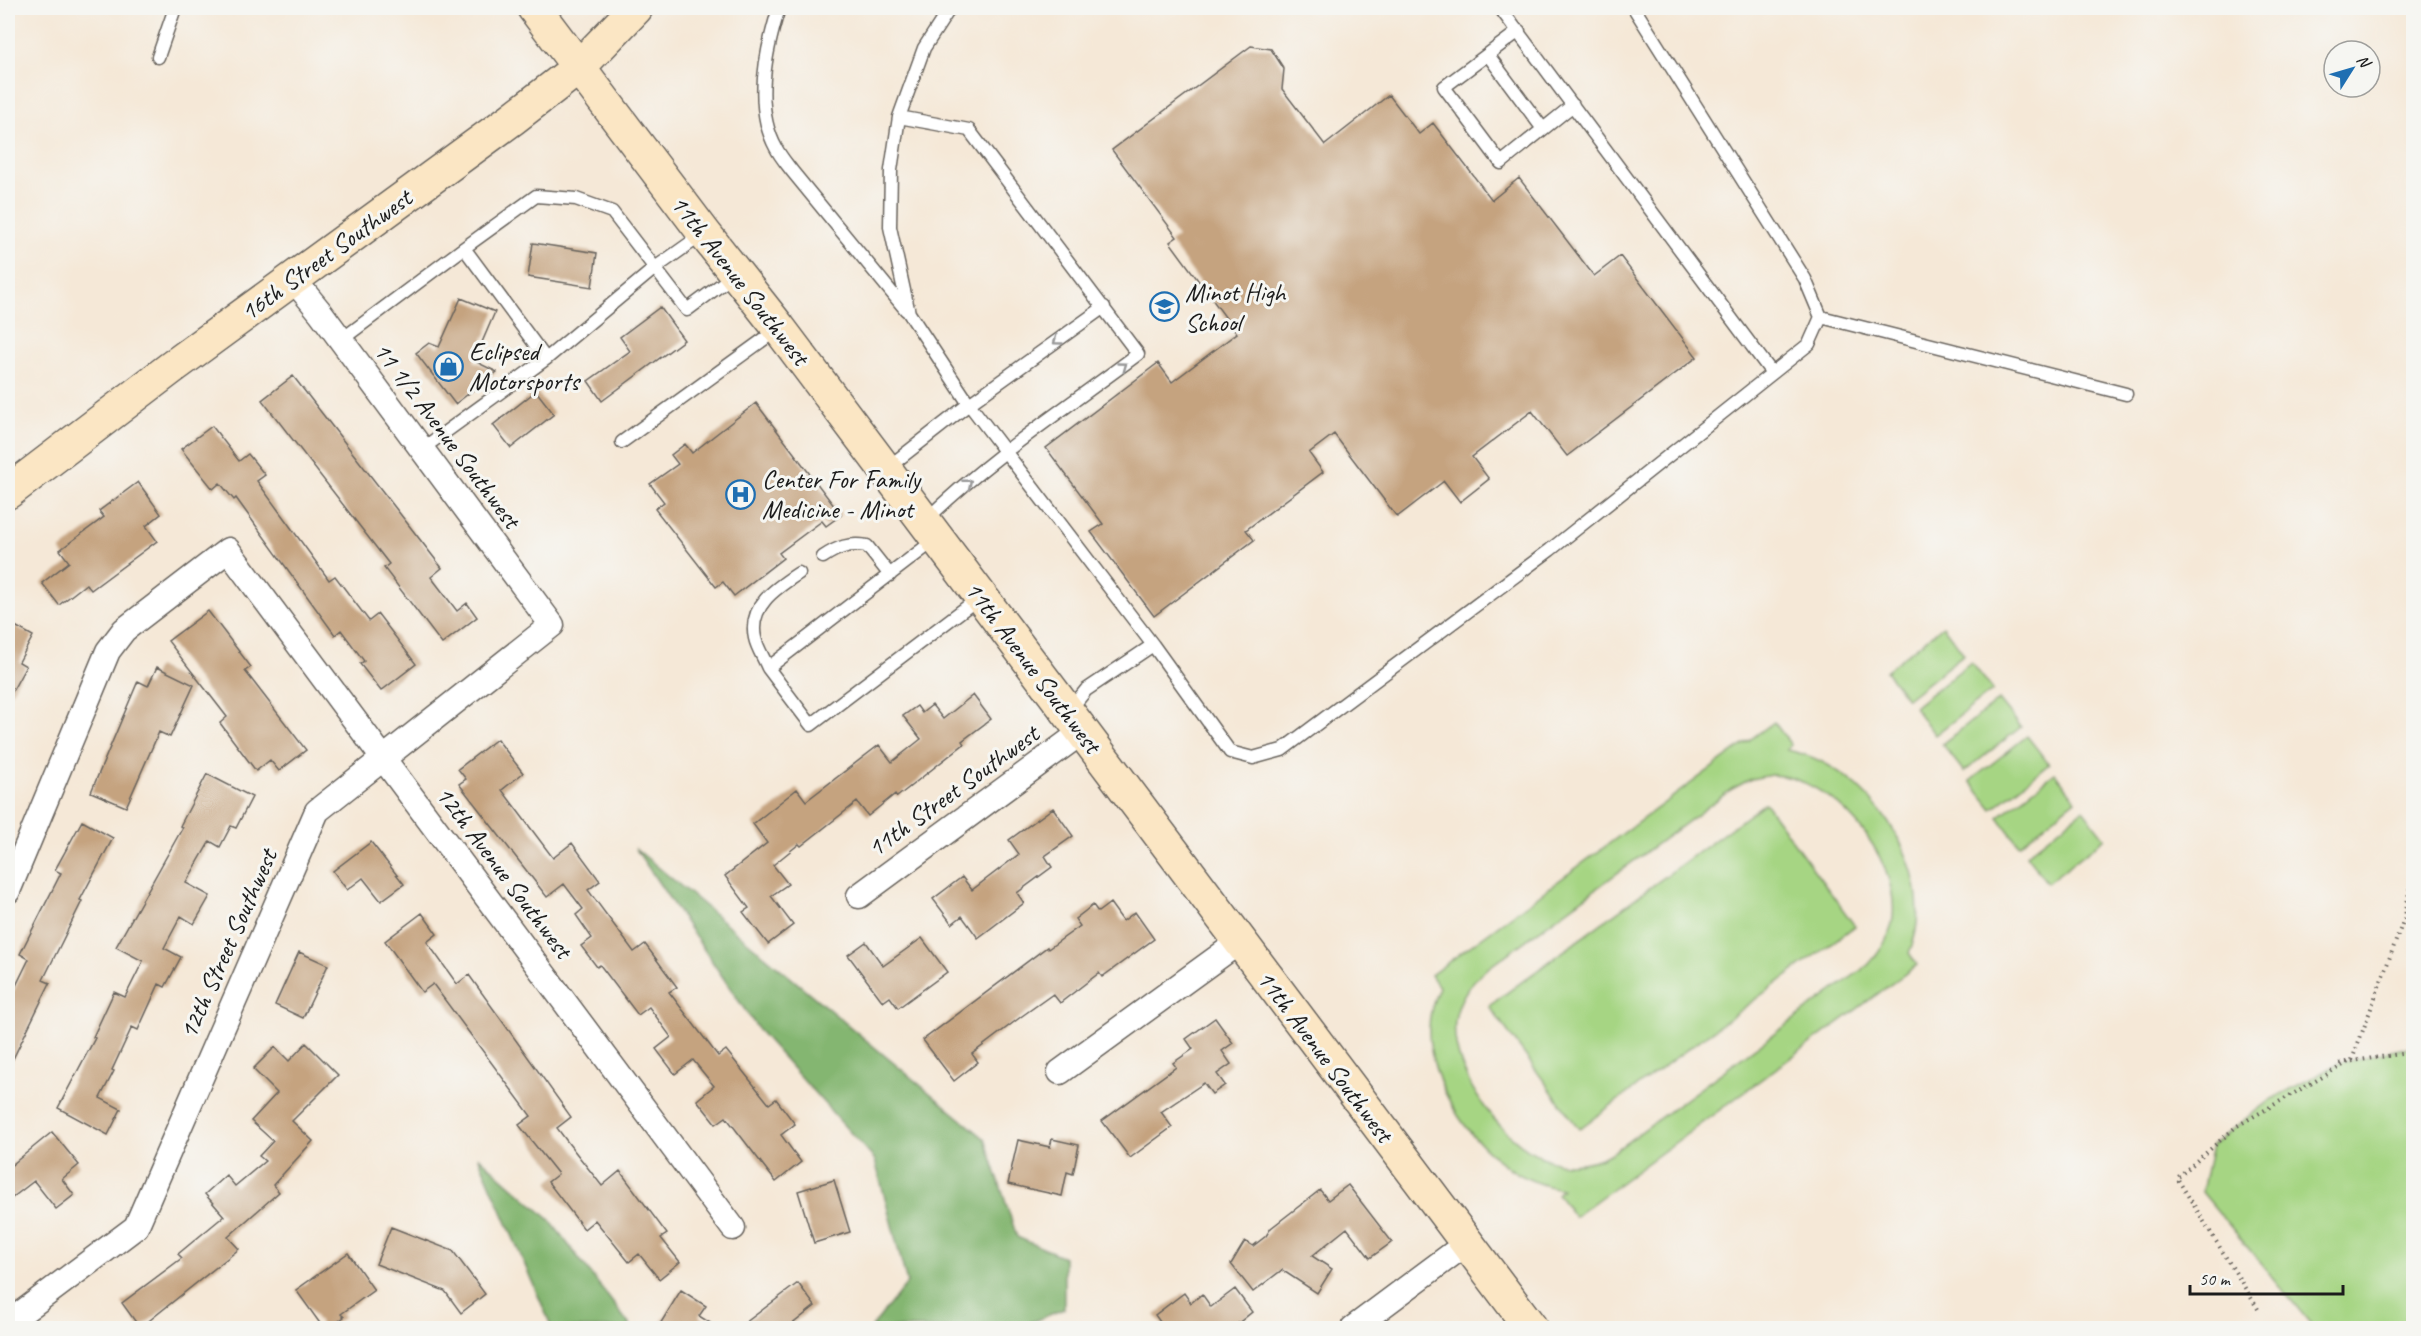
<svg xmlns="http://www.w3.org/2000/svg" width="2421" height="1336" font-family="Caveat,sans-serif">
	<rect width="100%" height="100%" fill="#f6f6f2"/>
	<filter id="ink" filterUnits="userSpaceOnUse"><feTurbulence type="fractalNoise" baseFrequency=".0167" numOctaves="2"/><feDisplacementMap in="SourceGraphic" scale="12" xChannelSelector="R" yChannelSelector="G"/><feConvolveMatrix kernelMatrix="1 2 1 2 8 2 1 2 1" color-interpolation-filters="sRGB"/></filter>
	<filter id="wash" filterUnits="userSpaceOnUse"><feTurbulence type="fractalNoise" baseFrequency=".008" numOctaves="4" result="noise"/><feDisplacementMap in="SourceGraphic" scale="24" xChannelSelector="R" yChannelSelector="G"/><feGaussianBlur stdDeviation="1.35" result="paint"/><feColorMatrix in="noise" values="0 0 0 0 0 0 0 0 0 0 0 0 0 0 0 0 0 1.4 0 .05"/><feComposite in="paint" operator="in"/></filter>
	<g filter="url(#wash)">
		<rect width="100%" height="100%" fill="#f5e8d7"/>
		<path fill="#a6d583" stroke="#617850" stroke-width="1.5" fill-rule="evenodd" d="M1943,626l21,28 -57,45 -21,-28z
			M1971,662l22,28 -58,45 -21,-28z
			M1999,700l22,27 -57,45 -22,-28z
			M1774,722l17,23 -5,5c82,13 158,124 123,203l8,12 -343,252 -17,-23 5,-5c-66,-9 -123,-81 -132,-144 -3,-20 1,-40 9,-58l-8,-12zM1771,775c61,1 128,81 122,142 -2,19 -12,34 -25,48l-256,188c-17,9 -34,13 -53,10 -52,-11 -110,-89 -104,-142 3,-21 14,-37 29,-50l248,-182 19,-10z
			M2027,736l22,28 -57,45 -22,-28z
			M2055,773l21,27 -57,45 -21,-28z
			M1765,803l90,123 -276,203 -90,-123z
			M2083,810l22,28 -58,45 -21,-28z
			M2413,1046v282h-99l-112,-136 10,-47 58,-45 70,-37z"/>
		<path fill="#84b671" stroke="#506946" stroke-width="1.5" d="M635,848l350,291 32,98 47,20v52l-47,19h-146l36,-45 -32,-123 -115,-128z
			M478,1156l71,63 83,109h-80z"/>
		<g id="blocks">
			<path fill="#c5a37f" d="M1251,46l20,3 13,20 -2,20 43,56 64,-50 30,39 14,-11 59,77 27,-22 75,98 26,-20 77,101 -130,99 -35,-45 -60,46 17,22 -29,23 -16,-21 -47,36 -63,-83 -25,19 14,19 -77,58 8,10 -100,76 -63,-84 12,-8 -57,-76 112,-85 14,19 65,-49 -67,-91 7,-5 -65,-87z
				M533,243l64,10 -5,34 -64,-10z
				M461,298l34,14 -21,49 23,11 -42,32 -39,-51 13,-10 10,4z
				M660,307l24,33 -82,61 -14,-20 42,-30 -10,-14z
				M293,376l149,192 -11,9 26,34 10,-8 10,14 -35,27 -58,-76 5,-4 -127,-164z
				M536,391l18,23 -43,34 -18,-23z
				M756,403l85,112 -15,11 -4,-5 -43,32 4,5 -49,38 -11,-14 -7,5 -61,-78 9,-7 -14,-18 28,-20 -7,-9 14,-11 7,9z
				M212,426l27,35 9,-7 17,21 -8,6 72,99 6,-4 34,45 9,-7 38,50 -35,27 -21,-27 4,-3 -23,-31 -6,5 -99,-137 -2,2 -14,-17 -7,6 -32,-40z
				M138,482l23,32 -15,12 11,15 -66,49 -5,-6 -27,21 -17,-22 27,-21 -9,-12 44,-33 -5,-6z
				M208,611l43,56 -6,4 61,79 -27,21 -9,-11 -14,11 -36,-48 7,-6 -59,-76z
				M8,622l25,14 -14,26 7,4 -18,33z
				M157,667l37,18 -24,52 -11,-5 -33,75 -35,-15 47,-111 10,5z
				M973,695l18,24 -29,22 2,3 -67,53 -2,-3 -27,22 -11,-14 -56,44 -2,-2 -26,21 15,19 -17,12 22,29 -25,19 -25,-32 6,-4 -24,-32 42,-33 -14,-19 44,-35 9,12 73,-56 13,17 29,-23 -18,-23 14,-10 5,7 10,-8 11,14z
				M497,739l26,34 -21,17 51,68 19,-15 28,38 -12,9 46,62 11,-8 32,43 -8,5 49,64 8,-6 43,54 7,-5 19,25 -14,11 20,27 -25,20 -50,-65 -10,7 -19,-24 17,-14 -21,-26 -18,14 -19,-25 15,-12 -22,-30 -11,8 -38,-50 -3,2 -16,-21 11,-8 -16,-23 7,-6 -19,-25 -17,13 -88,-113 7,-5 -8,-10z
				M207,774l45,23 -16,31 -5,-2 -11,21 -10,-6 -24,42 24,13 -16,28 -13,-8 -17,32 17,9 -16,30 -6,-3 -21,46 -6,-3 -20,43 2,1 -14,27 21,11 -13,26 -50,-27 37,-70 -2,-1 21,-45 11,5 18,-36 -27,-14 67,-120 -3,-1z
				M1053,808l20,28 -28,20 7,11 -35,26 7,10 -46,35 -16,-22 -10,8 -19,-25 29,-22 10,13 47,-36 -10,-14z
				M82,821l31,17 -33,62 2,1 -39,79 7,3 -42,86v-67l21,-43 -9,-5 41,-81 -6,-3z
				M371,842l33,42 -23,17 -18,-23 -16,12 -14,-19z
				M1110,903l13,18 12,-9 19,27 -52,38 -3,-4 -39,30 -7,-9 -31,22 -50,38 6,8 -24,19 -31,-41 124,-93 1,2 32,-23 -5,-7 18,-14 5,7z
				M422,913l15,21 -10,8 30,42 12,-9 102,142 -14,11 12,16 33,42 18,-15 47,63 -6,4 19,24 -21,17 -20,-25 -10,8 -34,-42 -11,9 -36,-47 10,-8 -39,-49 12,-9 -98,-132 -11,8 -37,-51z
				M922,938l25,34 -49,36 -8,-11 -7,5 -35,-47 18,-13 17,24z
				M299,952l29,13 -25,53 -28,-13z
				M1215,1018l18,25 -11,8 9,13 -14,10 8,11 -13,9 -8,-11 -43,29 11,15 -42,31 -28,-37 74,-54 -3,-4 20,-14 -7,-10z
				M306,1043l32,32 -46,46 21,20 -40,44 6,7 -51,45 11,12 -99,79 -18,-25 60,-45 -4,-4 46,-38 -19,-22 21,-19 9,11 30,-25 -6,-5 14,-15 -22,-20 26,-28 -24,-24 22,-22 14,14z
				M52,1132l27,33 -17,14 12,16 -18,14 -22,-28 -26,20v-33z
				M1052,1139l27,6 -6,29 -6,-2 -5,24 -54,-12 10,-44 32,7z
				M834,1180l16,52 -36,11 -16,-52z
				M1348,1185l44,57 -22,16 -23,-30 -35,28 20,13 -15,24 -35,-23 -29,22 -22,-28 14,-23 8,5 13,-10 5,-8 49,-38 8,10z
				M391,1227l62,24 32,43 -24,19 -16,-22 -69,-27z
				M348,1253l26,37 -33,24 3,3 -16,12h-4l-28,-39z
				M798,1283l17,23 -29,23h-49z
				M1235,1289l17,23 -21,17h-66l-10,-14 29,-22 7,10 11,-9 9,13z
				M681,1290l25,16 -7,10 21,13h-63z"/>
		</g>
	</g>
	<g filter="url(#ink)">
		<use href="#blocks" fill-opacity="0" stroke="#68635d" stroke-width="1.5"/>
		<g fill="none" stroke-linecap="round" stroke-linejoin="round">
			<defs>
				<path id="lane" d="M779,8c-13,42 -26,98 -3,140 4,8 10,15 16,23l114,139
					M950,8l-26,40 -25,69 -8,53 -1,57 19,86 60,91 184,241 77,107 23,6 29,-8 268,-200 259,-206 12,-27 -16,-38 -171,-271
					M1500,8l272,365
					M1519,31l-75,56 57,76 72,-58
					M1488,55l55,74
					M158,57l17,-49
					M899,117l70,13 169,224c-72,54 -149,104 -213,167
					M464,248l72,-52 40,3 36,13 75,98 47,-35
					M1821,317l305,77
					M341,340l123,-92 82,111
					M622,442l156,-113
					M422,449l124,-90 109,-91 48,-34
					M886,469l83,-65 135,-97
					M936,539l-168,129 43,57 169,-128
					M823,557c15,-10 26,-14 44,-11l23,29
					M768,668c-4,-10 -11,-20 -13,-30 -7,-32 21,-50 44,-65
					M1069,711l17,-21 67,-45"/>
				<path id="street" d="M8,891l100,-240 16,-21 104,-80 505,678
					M859,896l223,-164
					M1060,1072l179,-130
					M8,1323l128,-96 181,-416 235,-186 -231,-312 -28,-34
					M1353,1328l114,-85"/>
				<path id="secondary" d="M534,8l170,225 75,95 752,1000
					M8,492l163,-124 341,-249 66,-51 58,-60"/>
			</defs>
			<use href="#lane" stroke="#68635d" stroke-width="15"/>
			<use href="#street" stroke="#68635d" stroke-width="27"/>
			<use href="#secondary" stroke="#68635d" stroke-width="36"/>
			<path stroke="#68635d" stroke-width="4" stroke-dasharray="1.5 4.5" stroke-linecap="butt" d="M2340,1063l74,-11
				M2258,1309l-81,-131 60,-52 115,-66 53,-144 9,-54"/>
			<use href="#lane" stroke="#fff" stroke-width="12"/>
			<use href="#street" stroke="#fff" stroke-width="24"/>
			<use href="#secondary" stroke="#fbe6c4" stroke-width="33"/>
		</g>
		<defs><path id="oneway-chevron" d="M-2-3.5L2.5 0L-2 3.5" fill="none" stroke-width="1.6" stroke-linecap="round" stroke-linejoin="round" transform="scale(1.5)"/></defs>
		<g stroke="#999">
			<use href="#oneway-chevron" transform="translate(1057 341) rotate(144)"/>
			<use href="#oneway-chevron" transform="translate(1123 366) rotate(-36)"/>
			<use href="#oneway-chevron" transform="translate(968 483) rotate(-39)"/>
		</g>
	</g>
	<defs>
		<symbol id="school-ring" viewBox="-11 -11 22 22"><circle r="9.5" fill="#f6f6f2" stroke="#1f6fb2" stroke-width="1.5"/><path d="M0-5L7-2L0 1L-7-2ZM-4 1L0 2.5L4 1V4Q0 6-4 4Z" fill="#1f6fb2"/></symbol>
		<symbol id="shop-ring" viewBox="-11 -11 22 22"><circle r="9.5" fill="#f6f6f2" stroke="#1f6fb2" stroke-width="1.5"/><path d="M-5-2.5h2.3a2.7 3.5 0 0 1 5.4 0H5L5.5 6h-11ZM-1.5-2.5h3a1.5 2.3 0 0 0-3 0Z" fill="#1f6fb2"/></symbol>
		<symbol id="hospital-ring" viewBox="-11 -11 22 22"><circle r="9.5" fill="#f6f6f2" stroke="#1f6fb2" stroke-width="1.5"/><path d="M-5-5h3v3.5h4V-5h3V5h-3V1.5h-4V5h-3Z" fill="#1f6fb2"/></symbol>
	</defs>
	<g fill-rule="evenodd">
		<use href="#school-ring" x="1148" y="290" width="33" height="33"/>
		<use href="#shop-ring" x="432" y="350" width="33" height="33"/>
		<use href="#hospital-ring" x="724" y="478" width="33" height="33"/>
	</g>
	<g text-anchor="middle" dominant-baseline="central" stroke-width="6" stroke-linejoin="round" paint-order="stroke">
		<g font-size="26" fill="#1c1c1c" stroke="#f6f6f2">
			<text transform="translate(326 255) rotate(-36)">16th Street Southwest</text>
			<text transform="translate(740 280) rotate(52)">11th Avenue Southwest</text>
			<text transform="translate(447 435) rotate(53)">11 1/2 Avenue Southwest</text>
			<text transform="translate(1033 667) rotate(53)">11th Avenue Southwest</text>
			<text transform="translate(953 791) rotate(-36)">11th Street Southwest</text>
			<text transform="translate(504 872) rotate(53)">12th Avenue Southwest</text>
			<text transform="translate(228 944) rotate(-66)">12th Street Southwest</text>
			<text transform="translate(1325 1056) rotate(53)">11th Avenue Southwest</text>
		</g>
		<g font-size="26" fill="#1c1c1c" stroke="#f6f6f2" text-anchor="start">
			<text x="1185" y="292">Minot High<tspan x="1185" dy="30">School</tspan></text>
			<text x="469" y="351">Eclipsed<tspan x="469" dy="30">Motorsports</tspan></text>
			<text x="762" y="479">Center For Family<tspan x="762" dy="30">Medicine - Minot</tspan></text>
		</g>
	</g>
	<rect width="2421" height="1336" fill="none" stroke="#f6f6f2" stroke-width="30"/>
	<g transform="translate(2352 69) rotate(53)"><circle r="28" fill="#f6f6f2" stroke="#9f9f9c" stroke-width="1.5"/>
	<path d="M0-4.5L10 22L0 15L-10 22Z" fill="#1f6fb2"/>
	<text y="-9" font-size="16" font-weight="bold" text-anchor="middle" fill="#1c1c1c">N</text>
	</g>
	<path d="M2190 1285v9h153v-9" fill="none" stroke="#1c1c1c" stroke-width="3"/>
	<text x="2199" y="1285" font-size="18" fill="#1c1c1c" stroke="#f6f6f2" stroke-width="4.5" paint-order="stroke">50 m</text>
</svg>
